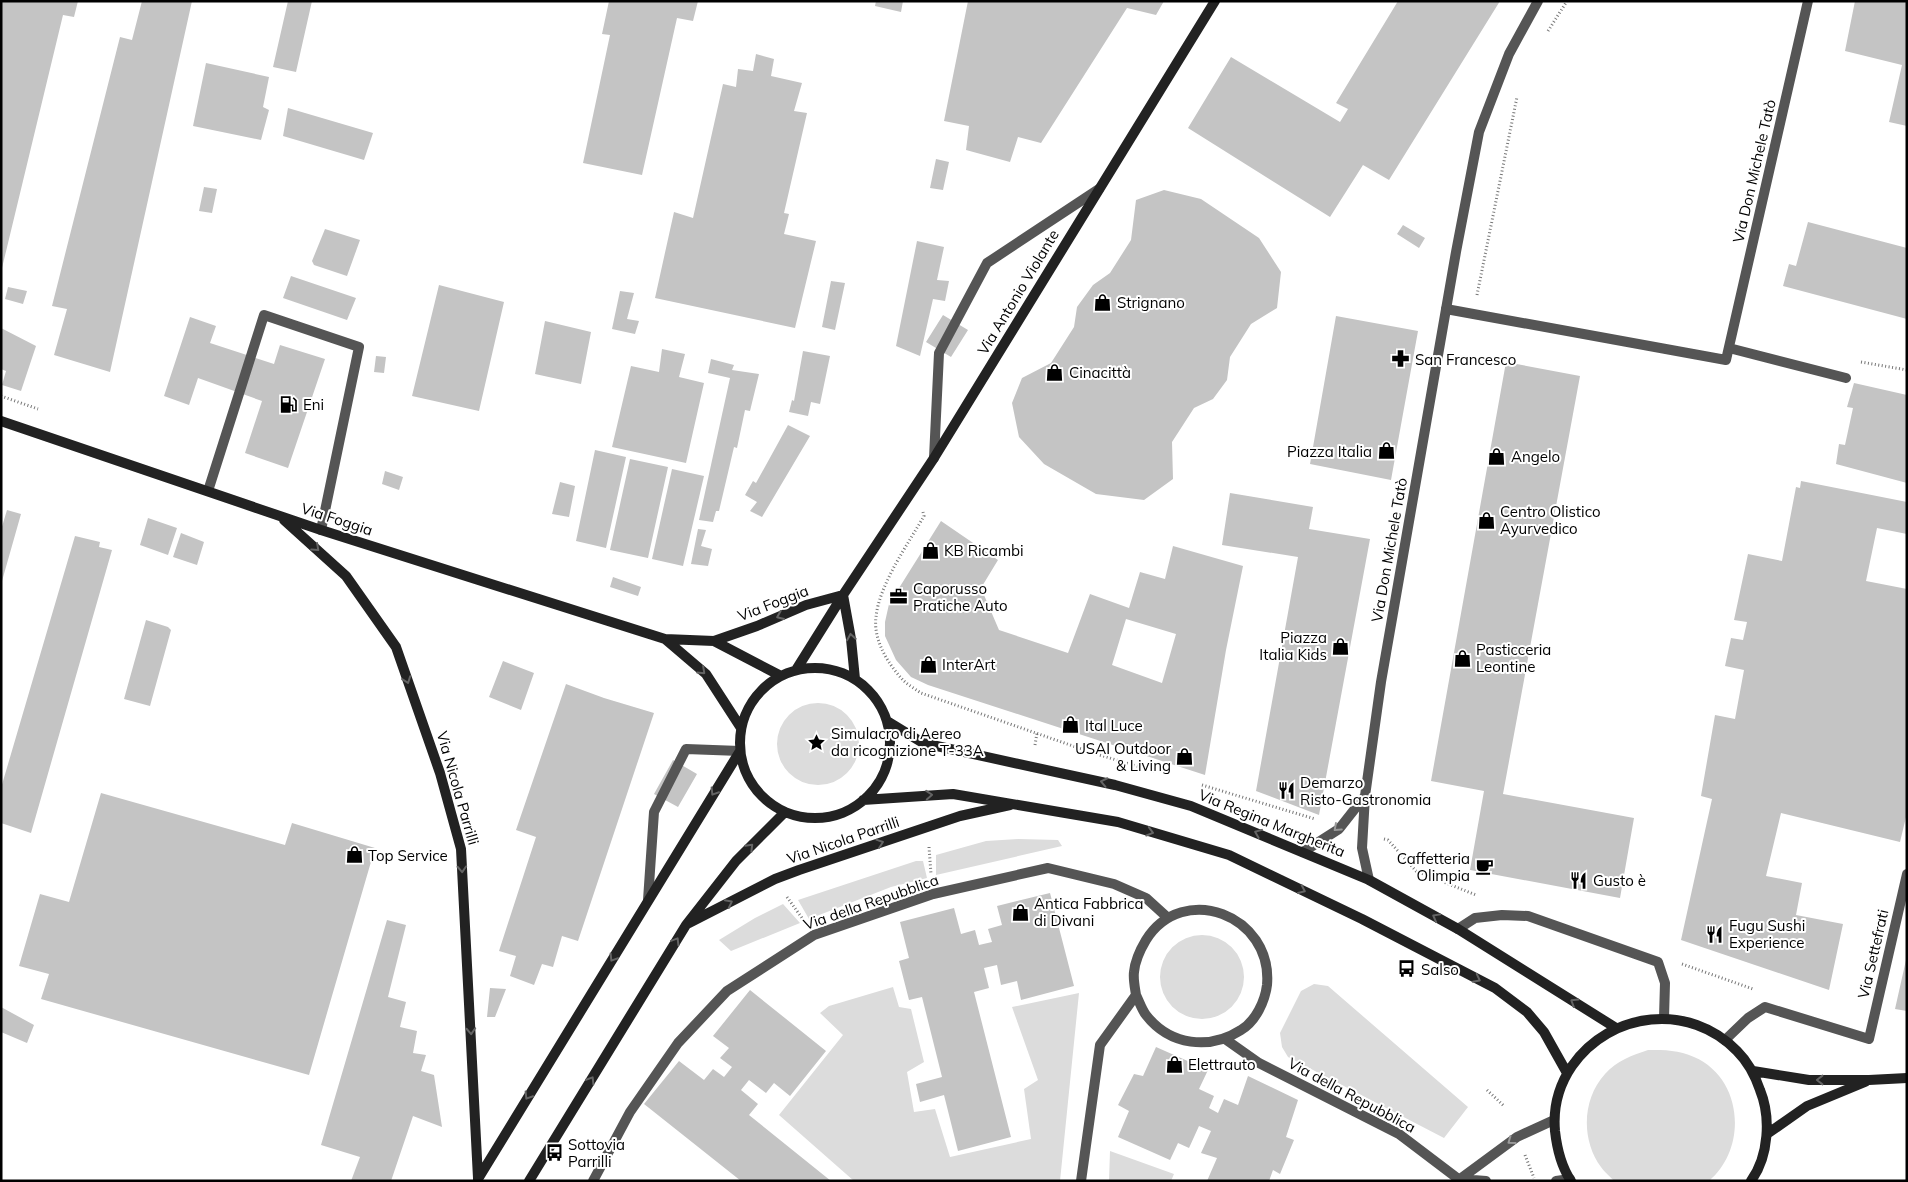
<svg xmlns="http://www.w3.org/2000/svg" width="1908" height="1182" font-family="Mulish,sans-serif">
	<rect width="100%" height="100%" fill="#fff"/>
	<path fill="#dcdcdc" d="M777 744a41 41 0 1 1 82 0a41 41 0 1 1-82 0Z
		M1018,839l40,1 4,6 -126,29v-20l50,-14z
		M916,861h7l4,17 -36,9 -82,32 -11,-19z
		M783,904l17,19 -69,28 -12,-11 36,-22z
		M1160 977a42 42 0 1 1 84 0a42 42 0 1 1-84 0Z
		M1314,984l14,2 140,121 -24,31 -156,-81 -6,-10 -2,-14 21,-42z
		M893,987l6,20 12,2 13,53 -17,10 7,40 21,-3 15,48 81,-18 -7,-50 14,-9 -26,-73 67,-14 -19,188h-206l-75,-66 64,-80 -23,-22 9,-7z
		M1648,1050c17,0 31,0 46,7 49,21 54,91 15,124h-95c-4,-5 -10,-9 -13,-14 -20,-27 -19,-68 4,-93 11,-13 28,-19 43,-24z
		M1110,1151l64,23 -3,7h-62z"/>
	<path fill="#c4c4c4" fill-rule="evenodd" d="M1,1h77l-4,16 -11,-2 -61,253z
		M142,1h50l-82,371 -56,-17 13,-46 -15,-3 68,-269 12,3z
		M288,1h24l-16,71 -23,-5z
		M609,1h89l-5,20 -16,-3 -35,157 -59,-12 27,-128 -8,-1z
		M876,1h27l-2,11 -26,-6z
		M968,1h196l-8,14 -29,-7 -86,135 -23,-6 -8,25 -44,-12 3,-24 -25,-5z
		M1398,1h102l-111,179 -26,-15 -33,52 -142,-89 43,-71 109,65 8,-13 -12,-6z
		M1855,1h52v125l-18,-4 13,-57 -57,-14z
		M756,54l18,5 -3,17 31,7 -8,28 13,2 -23,100 5,1 -5,20 32,7 -21,87 -140,-30 19,-86 19,6 30,-134 13,3 2,-18 15,2z
		M206,63l63,14 -6,30 6,3 -8,30 -68,-14z
		M288,108l85,25 -9,27 -81,-24z
		M936,159l13,3 -6,28 -13,-2z
		M204,187l13,2 -5,24 -13,-2z
		M1164,190l37,9 58,39 22,34 -4,36 -26,16 -21,33 -3,23 -14,19 -19,9 -22,34 1,37 -29,21 -48,-6 -52,-30 -25,-27 -7,-34 10,-25 29,-15 23,-36 3,-20 16,-22 17,-12 21,-33 5,-40z
		M1808,222l99,26v71l-124,-33 6,-22 7,2z
		M1403,225l22,13 -6,10 -22,-14z
		M325,229l35,11 -13,36 -33,-11 -2,-4z
		M917,241l27,6 -7,33 12,1 -4,20 -12,-2 -13,57 -24,-10z
		M291,276l65,22 -9,22 -64,-22z
		M831,281l14,2 -10,47 -13,-3z
		M439,285l65,17 -25,109 -67,-15z
		M8,287l19,4 -4,13 -18,-5z
		M620,291l14,2 -7,26 12,2 -4,13 -23,-5z
		M943,315l25,15 -17,27 -25,-15z
		M1336,316l82,15 -27,149 -81,-16z
		M190,317l26,9 -6,17 64,21 6,-19 45,14 -37,109 -43,-15 17,-52 -64,-23 -9,27 -25,-9z
		M545,321l46,11 -10,52 -46,-10z
		M1,328l35,18 -15,45 -19,-6 4,-14 -5,-2z
		M662,349l23,5 -6,23 25,6 -18,80 -74,-16 19,-81 28,6z
		M803,351l27,5 -10,48 -9,-2 -3,14 -19,-4 3,-12 2,1z
		M376,356l10,1 -2,16 -10,-1z
		M711,359l23,6 -2,5 27,4 -9,37 -5,-1 -8,38 -3,-1 -15,64h-3l-3,11 -14,-2 31,-142 -22,-5z
		M1506,362l74,14 -77,418 131,24 -14,80 -150,-28 14,-79 -53,-10z
		M1854,383l53,12v88l-71,-19 3,-20 6,1 8,-37 -6,-1z
		M788,425l22,11 -48,81 -12,-6 7,-9 -12,-7 8,-14 3,2z
		M595,450l31,7 -20,91 -30,-7z
		M630,459l38,8 -20,91 -38,-8z
		M672,469l32,7 -21,90 -31,-7z
		M385,471l18,6 -4,13 -17,-6z
		M1801,481l106,21v32l-30,-6 -11,53 41,8v224l-7,29 -119,-29 -15,63 36,7 -6,32 47,9 -14,66 -148,-50 31,-141 -11,-3 14,-81 20,4 9,-49 -19,-4 6,-28 12,2 4,-18 -13,-2 14,-66 34,7 14,-74 4,1z
		M560,482l15,4 -6,31 -17,-3z
		M1230,493l83,14 -4,22 61,10 -51,276 -63,-24 42,-234 -76,-12z
		M7,510l14,4 -19,67 -1,-51z
		M148,518l29,10 -9,27 -28,-10z
		M941,521l57,39 -17,28 18,42 69,23 22,-59 39,14 11,-36 25,7 8,-33 70,20 -17,84 -21,125 -277,-90 -17,-8 -15,-17 -11,-24v-14l4,-18zM1126,619l50,15 -14,49 -50,-18z
		M698,529l8,1 -5,16 11,3 -4,17 -17,-2z
		M181,533l23,9 -7,23 -24,-8z
		M75,536l25,6 -1,5 13,3 -81,283 -30,-10v-35z
		M613,577l28,10 -3,9 -28,-9z
		M146,620l22,7 3,3 -21,76 -26,-7z
		M503,661l31,12 -13,37 -32,-13z
		M566,684l38,14 50,15 -76,228 -16,-5 -9,31 -11,-3 -8,21 -24,-9 6,-20 -17,-5 37,-114 -20,-7z
		M673,760l24,14 -19,33 -24,-13z
		M101,793l184,52 7,-22 83,25 -66,227 -268,-76 8,-25 -30,-8 21,-72 29,8z
		M1050,893l24,93 -53,14 -4,-19 -16,4 -4,-20 -13,3 5,20 -15,4 37,145 -53,14 -14,-56 -24,7 -4,-18 26,-7 -20,-80 -13,3 -10,-39 10,-3 -9,-36 54,-14 7,26 14,-4 4,15 13,-3 -4,-13 14,-4 -5,-19z
		M387,920l19,5 -18,72 18,5 -6,25 17,4 -4,22 13,2 -5,16 13,4 8,52 -29,-11 -22,65h-40l9,-24 -39,-12z
		M1906,960h1v51l-12,-2z
		M490,988l16,1 -11,28h-8z
		M750,990l76,61 -36,45 -16,-13 -8,10 -17,-13 -8,10 17,14 -9,11 82,66h-90l-97,-77 35,-43 25,19 9,-11 11,8 8,-10 -12,-9 9,-10 -16,-12z
		M1,1007l33,18 -7,18 -26,-11z
		M1156,1047l52,23 -9,19 15,7 -5,12 9,5 6,-14 14,6 10,-29 50,24 -12,37 8,3 -14,34 -7,-4 -4,11h-62l10,-23 -16,-5 10,-22 -12,-5 -10,22 -11,-5 -8,17 -52,-23 11,-26 -11,-6 16,-31 9,2z"/>
	<g fill="none" stroke-linecap="round" stroke-linejoin="round">
		<path stroke="#777" stroke-width="3" stroke-dasharray="1 2.5" stroke-linecap="butt" d="M1548,31l19,-30
			M1477,295l40,-198
			M1861,362l46,8
			M1,396l37,13
			M923,512l1,4c-16,28 -45,69 -48,101 -3,23 12,47 27,63 5,5 12,9 18,13l175,61 61,18
			M1035,745l2,-12
			M1202,785l113,34
			M1384,839l4,1 28,31 60,24
			M929,847l2,27
			M787,897l15,21
			M1682,964l71,25
			M1487,1090l17,16
			M1525,1155l9,23"/>
		<path stroke="#555" stroke-width="10" d="M1446,309l280,51 82,-359
			M1729,348l117,30
			M934,458l5,-105 48,-90 112,-74
			M208,491l56,-176 95,32 -38,183
			M648,900l6,-88 32,-63 54,2
			M1458,929l17,-11 27,-3 26,1 130,46 7,21 -1,35"/>
		<path stroke="#555" stroke-width="10" d="M1303,852l36,-23 26,-33
			M1369,880l-7,-32 3,-52 16,-114 75,-430 23,-120 30,-78 29,-53
			M1225,1039l34,24 140,71 62,47
			M1725,1040l23,-22 17,-11 104,32 38,-165
			M1460,1179l57,-42 37,-17
			M1460,1179l26,2
			M593,1181l37,-69 48,-69 49,-52 87,-56 119,-41 115,-26 66,16 32,14 22,20
			M1081,1181l19,-136 36,-50c-1,-7 -3,-16 -2,-23 1,-11 6,-22 12,-32 37,-59 127,-25 121,45 -2,16 -11,36 -26,45 -31,20 -71,16 -95,-15 -4,-5 -7,-14 -10,-20
			M1556,1181l14,-2"/>
		<path stroke="#222" stroke-width="10" d="M1,421l320,109 344,109 49,2 43,-15 49,-21 37,-10
			M284,520l62,56 50,71 44,126 21,76 17,329
			M843,595l8,44 4,40
			M665,639l41,35 35,54
			M714,641l67,35
			M740 743a75 75 0 1 1 150 0a75 75 0 1 1-150 0Z
			M796,670l47,-75 91,-137 281,-457
			M887,721l36,22 192,42 76,21 178,74 89,49 158,99
			M863,800l90,-6 165,28 111,33 133,64 133,69 32,24 17,20 23,41
			M689,923l86,-44 24,-9 161,-54 50,-11
			M1753,1071l56,9h60l38,-2
			M1767,1134l40,-28 58,-24
			M478,1179l262,-428
			M529,1181l157,-256 50,-64 49,-49
			M1571,1181c-10,-15 -14,-32 -16,-50 -2,-23 4,-46 17,-65 38,-55 118,-64 165,-15 11,11 18,24 23,39 11,27 9,66 -9,91"/>
	</g>
	<defs><path id="oneway-chevron" d="M-2-3.5L2.5 0L-2 3.5" fill="none" stroke-width="1.6" stroke-linecap="round" stroke-linejoin="round" transform="scale(1.25)"/></defs>
	<g stroke="#646464">
		<use href="#oneway-chevron" transform="translate(316 548) rotate(42)"/>
		<use href="#oneway-chevron" transform="translate(780 616) rotate(157)"/>
		<use href="#oneway-chevron" transform="translate(851 637) rotate(-99)"/>
		<use href="#oneway-chevron" transform="translate(702 671) rotate(43)"/>
		<use href="#oneway-chevron" transform="translate(407 680) rotate(70)"/>
		<use href="#oneway-chevron" transform="translate(1104 782) rotate(-168)"/>
		<use href="#oneway-chevron" transform="translate(714 792) rotate(122)"/>
		<use href="#oneway-chevron" transform="translate(929 795) rotate(-4)"/>
		<use href="#oneway-chevron" transform="translate(1150 832) rotate(16)"/>
		<use href="#oneway-chevron" transform="translate(1258 833) rotate(-158)"/>
		<use href="#oneway-chevron" transform="translate(880 843) rotate(-19)"/>
		<use href="#oneway-chevron" transform="translate(750 847) rotate(-45)"/>
		<use href="#oneway-chevron" transform="translate(462 869) rotate(87)"/>
		<use href="#oneway-chevron" transform="translate(1302 890) rotate(25)"/>
		<use href="#oneway-chevron" transform="translate(729 903) rotate(-27)"/>
		<use href="#oneway-chevron" transform="translate(1436 917) rotate(-151)"/>
		<use href="#oneway-chevron" transform="translate(676 941) rotate(-59)"/>
		<use href="#oneway-chevron" transform="translate(613 958) rotate(122)"/>
		<use href="#oneway-chevron" transform="translate(1477 979) rotate(27)"/>
		<use href="#oneway-chevron" transform="translate(1574 1002) rotate(-148)"/>
		<use href="#oneway-chevron" transform="translate(471 1031) rotate(87)"/>
		<use href="#oneway-chevron" transform="translate(591 1080) rotate(-58)"/>
		<use href="#oneway-chevron" transform="translate(1820 1080) rotate(-180)"/>
		<use href="#oneway-chevron" transform="translate(528 1096) rotate(122)"/>
	</g>
	<g stroke="#999">
		<use href="#oneway-chevron" transform="translate(1337 828) rotate(138)"/>
		<use href="#oneway-chevron" transform="translate(1511 1141) rotate(144)"/>
	</g>
	<defs>
		<symbol id="shop-bare" viewBox="-9 -9 18 18"><path d="M-5-2.5h2.3a2.7 3.5 0 0 1 5.4 0H5L5.5 6h-11ZM-1.5-2.5h3a1.5 2.3 0 0 0-3 0Z" fill="#000" stroke="#fff" stroke-width="2.5" paint-order="stroke"/></symbol>
		<symbol id="pharmacy-bare" viewBox="-9 -9 18 18"><path d="M-2-6h4v4h4v4h-4v4h-4v-4h-4v-4h4Z" fill="#000" stroke="#fff" stroke-width="2.5" paint-order="stroke"/></symbol>
		<symbol id="fuel-bare" viewBox="-9 -9 18 18"><path d="M-5.5-6h7V0h2V4h1.3V-2.5L3-4.5l.8-.8L6-3V5H2.5V1h-1V6h-7ZM-4.2-4.7v3.2H.2V-4.7Z" fill="#000" stroke="#fff" stroke-width="2.5" paint-order="stroke"/></symbol>
		<symbol id="office-bare" viewBox="-9 -9 18 18"><path d="M-6-3h4V-5.5h4V-3h4V5H-6ZM-1-4.5V-3h2v-1.5ZM-6 0V1H6V0Z" fill="#000" stroke="#fff" stroke-width="2.5" paint-order="stroke"/></symbol>
		<symbol id="sight-bare" viewBox="-9 -9 18 18"><path d="M0-6L1.8-2.2L6-1.7L2.9 1.2L3.7 5.4L0 3.3L-3.7 5.4L-2.9 1.2L-6-1.7L-1.8-2.2Z" fill="#000" stroke="#fff" stroke-width="2.5" paint-order="stroke"/></symbol>
		<symbol id="restaurant-bare" viewBox="-9 -9 18 18"><path d="M-5-6h1v4h1v-4h1v4h1v-4h1v5L-1.5 .5V6h-2V.5L-5-1ZM5-6V6H3V1.5H1.5Q1.5-4 5-6Z" fill="#000" stroke="#fff" stroke-width="2.5" paint-order="stroke"/></symbol>
		<symbol id="cafe-bare" viewBox="-9 -9 18 18"><path d="M-5.5-4.5H6V0H3Q3 3.5 0 3.5H-2.5Q-5.5 3.5-5.5 0ZM3-3.2v2h1.7v-2ZM-6 4.5H4V6H-6Z" fill="#000" stroke="#fff" stroke-width="2.5" paint-order="stroke"/></symbol>
		<symbol id="bus-bare" viewBox="-9 -9 18 18"><path d="M-5-6H5V4H4V6H2V4H-2V6H-4V4H-5ZM-3.5-4V0h7V-4ZM-3.5 1.2v1.5H-2V1.2ZM2 1.2v1.5H3.5V1.2Z" fill="#000" stroke="#fff" stroke-width="2.5" paint-order="stroke"/></symbol>
	</defs>
	<g fill-rule="evenodd">
		<use href="#shop-bare" x="1090" y="290" width="25" height="25"/>
		<use href="#pharmacy-bare" x="1388" y="346" width="25" height="25"/>
		<use href="#shop-bare" x="1042" y="360" width="25" height="25"/>
		<use href="#fuel-bare" x="276" y="392" width="25" height="25"/>
		<use href="#shop-bare" x="1374" y="438" width="25" height="25"/>
		<use href="#shop-bare" x="1484" y="444" width="25" height="25"/>
		<use href="#shop-bare" x="1474" y="508" width="25" height="25"/>
		<use href="#shop-bare" x="918" y="538" width="25" height="25"/>
		<use href="#office-bare" x="886" y="584" width="25" height="25"/>
		<use href="#shop-bare" x="1328" y="634" width="25" height="25"/>
		<use href="#shop-bare" x="1450" y="646" width="25" height="25"/>
		<use href="#shop-bare" x="916" y="652" width="25" height="25"/>
		<use href="#shop-bare" x="1058" y="712" width="25" height="25"/>
		<use href="#sight-bare" x="804" y="730" width="25" height="25"/>
		<use href="#shop-bare" x="1172" y="744" width="25" height="25"/>
		<use href="#restaurant-bare" x="1274" y="778" width="25" height="25"/>
		<use href="#shop-bare" x="342" y="842" width="25" height="25"/>
		<use href="#cafe-bare" x="1472" y="854" width="25" height="25"/>
		<use href="#restaurant-bare" x="1566" y="868" width="25" height="25"/>
		<use href="#shop-bare" x="1008" y="900" width="25" height="25"/>
		<use href="#restaurant-bare" x="1702" y="922" width="25" height="25"/>
		<use href="#bus-bare" x="1394" y="956" width="25" height="25"/>
		<use href="#shop-bare" x="1162" y="1052" width="25" height="25"/>
		<use href="#bus-bare" x="542" y="1140" width="25" height="25"/>
	</g>
	<g text-anchor="middle" dominant-baseline="central" stroke-width="4" stroke-linejoin="round" paint-order="stroke">
		<g font-size="15" fill="#000" stroke="#fff">
			<text transform="translate(1754 171) rotate(-77)">Via Don Michele Tatò</text>
			<text transform="translate(1018 292) rotate(-59)">Via Antonio Violante</text>
			<text transform="translate(337 519) rotate(18)">Via Foggia</text>
			<text transform="translate(1389 550) rotate(-80)">Via Don Michele Tatò</text>
			<text transform="translate(773 603) rotate(-21)">Via Foggia</text>
			<text transform="translate(458 788) rotate(74)">Via Nicola Parrilli</text>
			<text transform="translate(1272 823) rotate(22)">Via Regina Margherita</text>
			<text transform="translate(843 840) rotate(-19)">Via Nicola Parrilli</text>
			<text transform="translate(871 902) rotate(-19)">Via della Repubblica</text>
			<text transform="translate(1873 954) rotate(-77)">Via Settefrati</text>
			<text transform="translate(1352 1095) rotate(28)">Via della Repubblica</text>
		</g>
		<g font-size="15" fill="#000" stroke="#fff" text-anchor="start">
			<text x="1117" y="302">Strignano</text>
			<text x="1415" y="359">San Francesco</text>
			<text x="1069" y="372">Cinacittà</text>
			<text x="303" y="404">Eni</text>
			<text x="1372" y="451" text-anchor="end">Piazza Italia</text>
			<text x="1511" y="456">Angelo</text>
			<text x="1500" y="511">Centro Olistico<tspan x="1500" dy="17">Ayurvedico</tspan></text>
			<text x="944" y="550">KB Ricambi</text>
			<text x="913" y="588">Caporusso<tspan x="913" dy="17">Pratiche Auto</tspan></text>
			<text x="1327" y="637" text-anchor="end">Piazza<tspan x="1327" dy="17">Italia Kids</tspan></text>
			<text x="1476" y="649">Pasticceria<tspan x="1476" dy="17">Leontine</tspan></text>
			<text x="942" y="664">InterArt</text>
			<text x="1085" y="725">Ital Luce</text>
			<text x="831" y="733">Simulacro di Aereo<tspan x="831" dy="17">da ricognizione T-33A</tspan></text>
			<text x="1171" y="748" text-anchor="end">USAI Outdoor<tspan x="1171" dy="17">&amp; Living</tspan></text>
			<text x="1300" y="782">Demarzo<tspan x="1300" dy="17">Risto-Gastronomia</tspan></text>
			<text x="368" y="855">Top Service</text>
			<text x="1470" y="858" text-anchor="end">Caffetteria<tspan x="1470" dy="17">Olimpia</tspan></text>
			<text x="1593" y="880">Gusto è</text>
			<text x="1034" y="903">Antica Fabbrica<tspan x="1034" dy="17">di Divani</tspan></text>
			<text x="1729" y="925">Fugu Sushi<tspan x="1729" dy="17">Experience</tspan></text>
			<text x="1421" y="969">Salso</text>
			<text x="1188" y="1064">Elettrauto</text>
			<text x="568" y="1144">Sottovia<tspan x="568" dy="17">Parrilli</tspan></text>
		</g>
	</g>
	<rect width="1908" height="1182" fill="none" stroke="#000000" stroke-width="5"/>
</svg>
